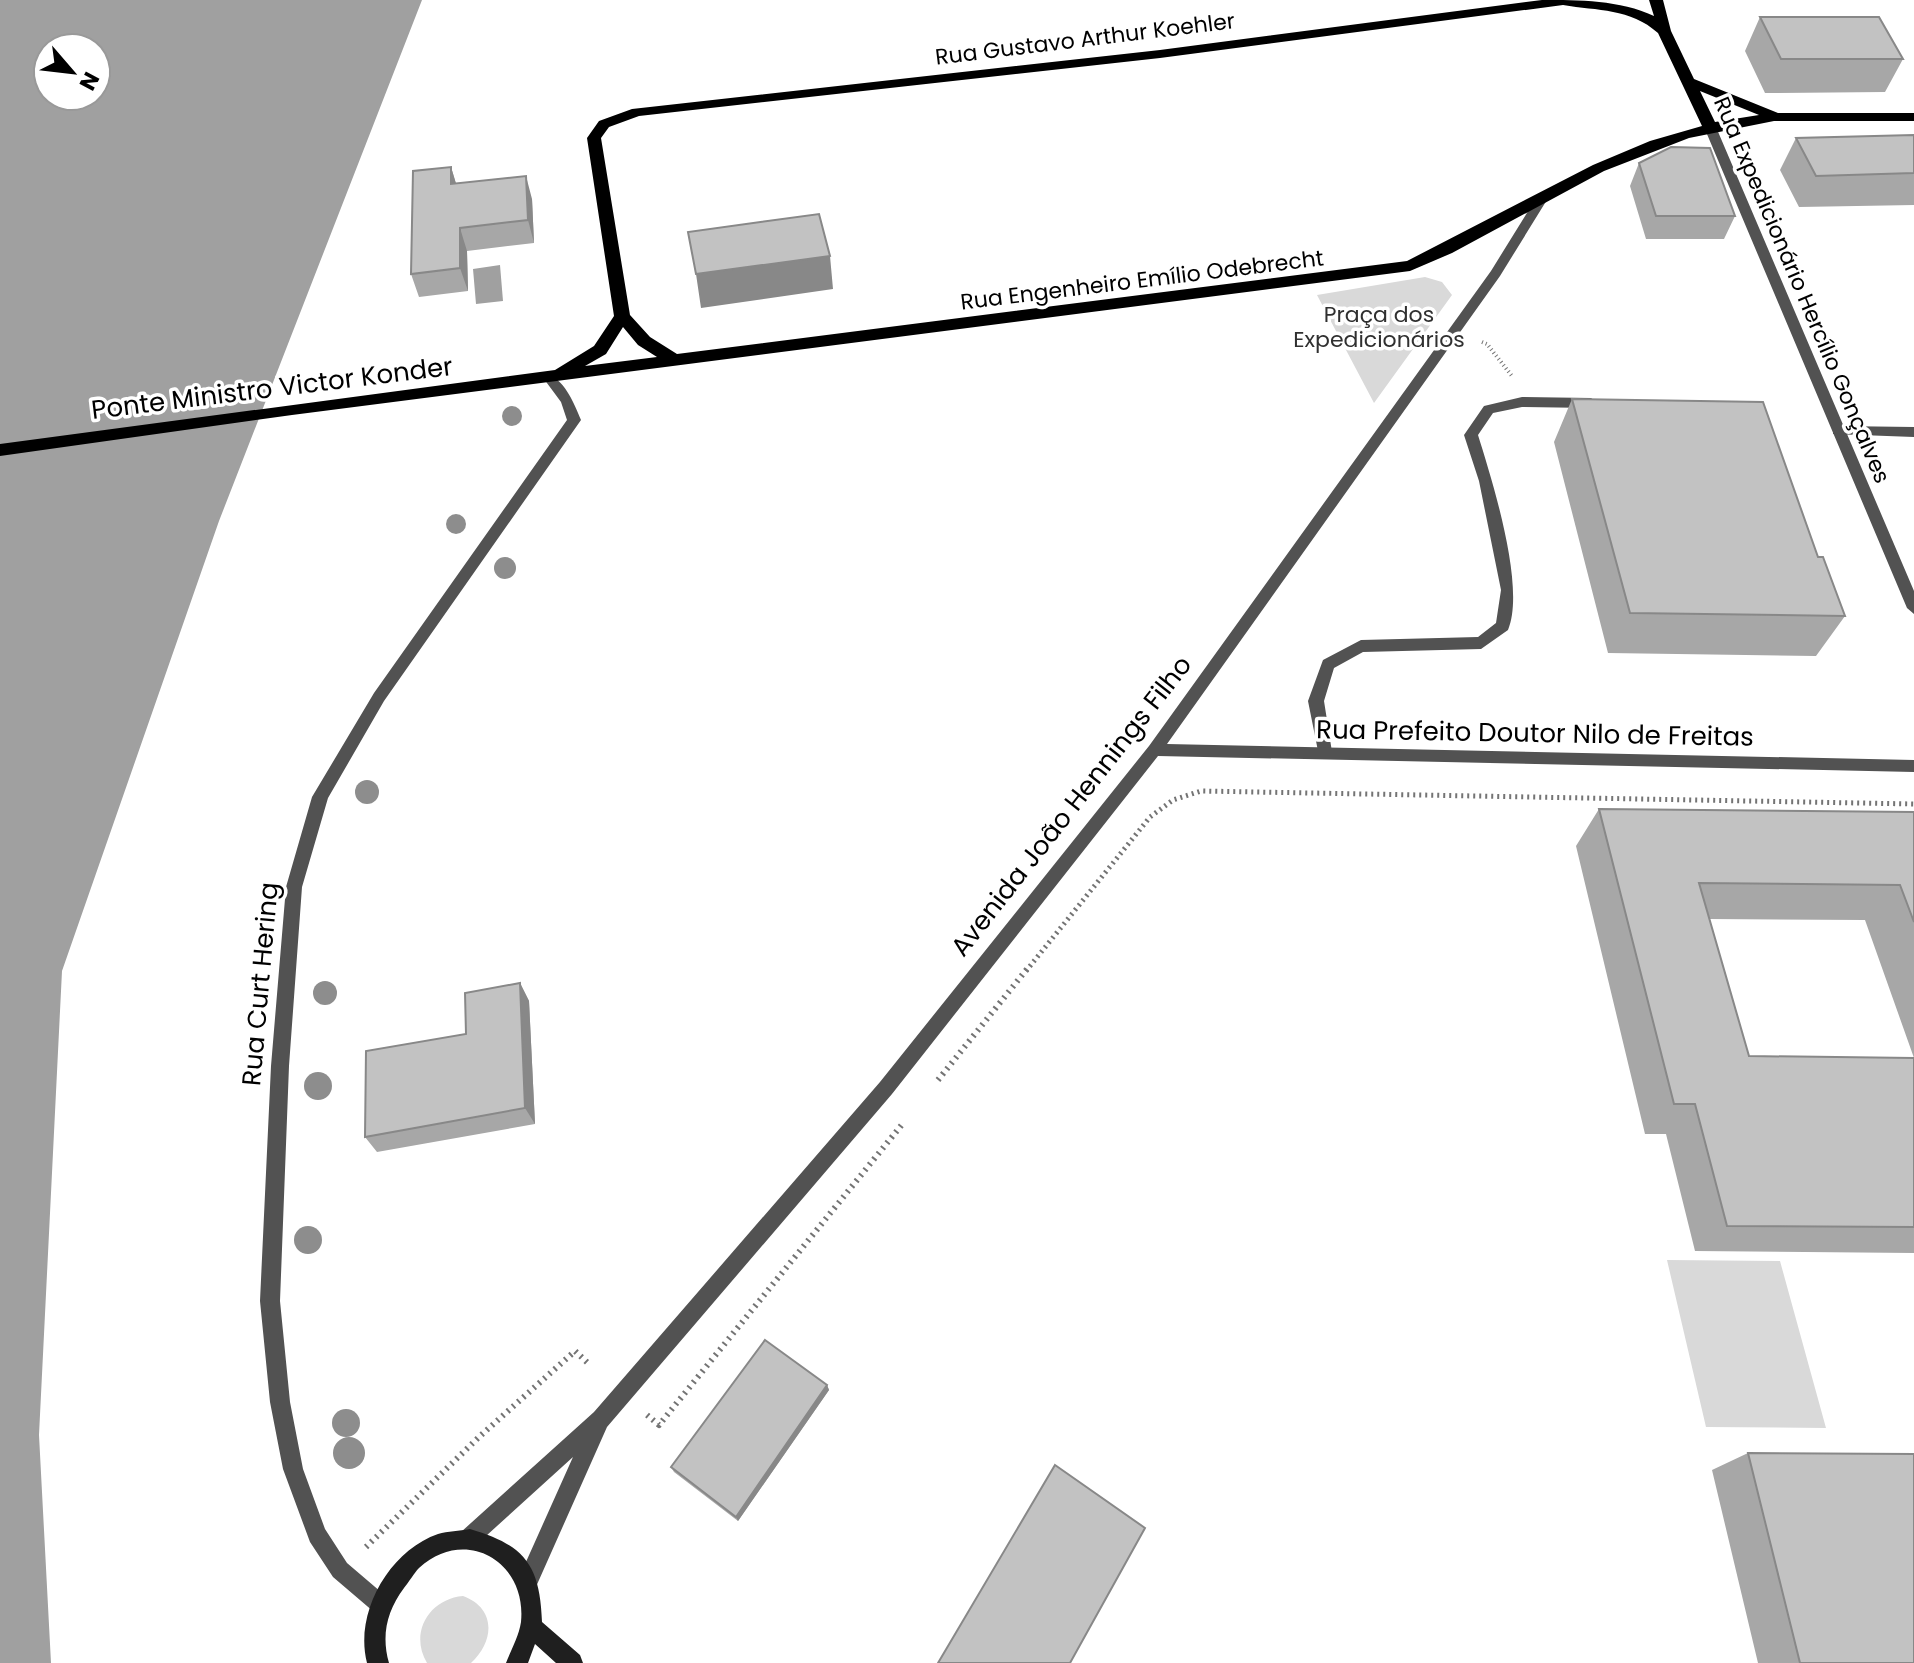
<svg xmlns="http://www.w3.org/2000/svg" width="1914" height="1663" font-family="Poppins,sans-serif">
	<rect width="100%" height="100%" fill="#fff"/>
	<path fill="#d9d9d9" d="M1425,277l17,5 10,13 -78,108 -57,-108z
		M1667,1260l113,1 46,167 -120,-1z
		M463,1596c33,12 32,45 8,67h-44c-18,-30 2,-64 36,-67z"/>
	<path fill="#a0a0a0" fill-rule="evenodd" d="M0,0h422l-203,521 -157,450 -23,464 12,228h-51zM48,48h48v48h-48z
		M500,265l3,36 -27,3 -3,-35z"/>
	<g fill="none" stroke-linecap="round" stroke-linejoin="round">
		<path stroke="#747474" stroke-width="4" stroke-dasharray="1 3" stroke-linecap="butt" d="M1482,342l5,2 25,32"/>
		<path stroke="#747474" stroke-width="5" stroke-dasharray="2 4" stroke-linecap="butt" d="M1026,971l124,-154 23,-17 28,-9 713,13"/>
		<path stroke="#747474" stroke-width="6" stroke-dasharray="2 5" stroke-linecap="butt" d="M938,1080l89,-111
			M647,1415l12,10 245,-303
			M366,1547l113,-110 96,-86 15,14"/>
		<path fill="#525252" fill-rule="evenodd" d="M1522,397l69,1 7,5 -7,5 -69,-1 -29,6 -15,22c14,45 48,152 30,195l-27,19 -118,3 -29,16 -10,33 8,51 -3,4h-10l-11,-55 15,-41 38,-20 117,-3 18,-14 5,-33 -22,-109 -15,-46 20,-29z
			M1838,426l76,1v10l-81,-3v-6z"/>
		<path fill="#525252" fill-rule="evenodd" d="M1710,124l6,3 198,464v23l-7,-6 -203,-481z
			M1544,191l6,4 -50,81 -333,468 747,16v12l-756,-16 -266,338 -285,333 -72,162 -7,4 -7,-4 -4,-7 56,-125 -98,89 -7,3 -7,-3 -3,-7 3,-7 133,-120 286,-330 269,-336 342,-475 47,-76z
			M550,375c16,8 24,28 31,45l-197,281 -56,97 -26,89 -13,179 -9,235 10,101 13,67 22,60 22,34 41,35 4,7 -4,7 -7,4 -7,-4 -41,-35 -23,-35 -27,-73 -13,-67 -10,-101 11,-235 15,-179 26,-90 62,-104 193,-273 -6,-18 -17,-23z"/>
		<path fill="#1f1f1f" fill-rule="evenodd" d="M470,1529c54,16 70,35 72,93l38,33 3,8h-27l-21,-19 -7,19h-22c5,-13 13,-27 15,-41 6,-61 -56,-96 -102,-54 -5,5 -10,14 -15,20 -17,23 -23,47 -15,75h-22c-13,-50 22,-112 71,-129 10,-3 21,-3 32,-5z"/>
		<path fill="#000" fill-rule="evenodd" d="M1542,0c37,0 78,0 112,16l-5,-16h14l8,31 23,48 84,34h136v8h-140l-85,17 -85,33 -152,82 -42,18 -1118,144 -292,41v-12l555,-74 39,-24 20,-30 -27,-178 12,-17 33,-12 528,-59zM1563,5c35,6 67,3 95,28l44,93 -52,15 -57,24 -186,96 -730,93 -27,-17 -20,-22 -29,-177 8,-11 30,-11 521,-58zM1700,91l59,24 -44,7zM623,327l15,18 19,12 -72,9 21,-12z"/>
	</g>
	<g fill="#8d8d8d">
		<circle cx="512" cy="416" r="10"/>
		<circle cx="456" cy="524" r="10"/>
		<circle cx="505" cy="568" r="11"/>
		<circle cx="367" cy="792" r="12"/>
		<circle cx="325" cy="993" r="12"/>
		<circle cx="318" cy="1086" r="14"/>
		<circle cx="308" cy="1240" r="14"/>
		<circle cx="346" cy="1423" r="14"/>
		<circle cx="349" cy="1453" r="16"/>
	</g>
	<path fill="#a7a7a7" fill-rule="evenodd" d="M1760,17l143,42 -18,33 -120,1 -20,-42z
		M1914,135v70l-115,2 -19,-37 16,-32z
		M1639,163l96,53 -11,23h-78l-16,-53z
		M451,167l5,17 76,15 2,44 -67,8 1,40 -49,6 -8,-23z
		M1572,399l246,158 27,59 -29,40 -208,-3 -54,-211z
		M1599,809l315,3v441l-219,-2 -29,-117h-21l-69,-288zM1709,919l156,1 49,138 -165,-2z
		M520,983l9,18 6,123 -158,28 -12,-15 101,-103z
		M827,1385l2,5 -91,131 -64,-49 -3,-5z
		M1748,1453l166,210h-156l-46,-193z"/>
	<path fill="#888" d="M451,167l7,23 -7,-6z
		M526,176l6,23 2,44 -6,-23z
		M460,228l7,23 1,40 -8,-23z
		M830,256l3,33 -132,19 -5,-34z
		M520,983l9,18 6,123 -10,-16z
		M827,1385l2,5 -91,131 -2,-4z"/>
	<path fill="#c2c2c2" stroke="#888" stroke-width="2" d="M1760,17h119l24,42h-122z
		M1914,135v38l-98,3 -20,-38z
		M1671,147l39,1 25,68h-79l-17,-53z
		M451,167v17l75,-8 2,44 -68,8v40l-49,6 2,-103z
		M819,214l11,42 -134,18 -8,-42z
		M1572,399l191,3 55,155h5l22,59 -215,-3z
		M1599,809l315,3v110l-14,-37 -201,-2 50,173 165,2v169l-187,-1 -32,-122h-21z
		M520,983l5,125 -160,29 1,-86 100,-17 -1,-41z
		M765,1340l62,45 -91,132 -65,-50z
		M1748,1453l166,1v209h-114z
		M1055,1465l90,63 -75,135h-132z"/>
	<g text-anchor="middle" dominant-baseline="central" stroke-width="7" stroke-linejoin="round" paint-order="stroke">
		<g font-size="22" fill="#000" stroke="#fff">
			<text transform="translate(1085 39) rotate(-7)">Rua Gustavo Arthur Koehler</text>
			<text transform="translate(1142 280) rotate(-7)">Rua Engenheiro Emílio Odebrecht</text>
			<text transform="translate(1802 290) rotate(67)">Rua Expedicionário Hercílio Gonçalves</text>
		</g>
		<g font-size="22" fill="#303030" stroke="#fff">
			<text x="1379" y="314">Praça dos<tspan x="1379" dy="25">Expedicionários</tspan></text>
		</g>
		<g font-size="26" fill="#000" stroke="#fff">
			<text transform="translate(272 388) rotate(-7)">Ponte Ministro Victor Konder</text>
			<text transform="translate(1535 733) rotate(1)">Rua Prefeito Doutor Nilo de Freitas</text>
			<text transform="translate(1071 806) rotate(-52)">Avenida João Hennings Filho</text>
			<text transform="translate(260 984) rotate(-85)">Rua Curt Hering</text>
		</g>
	</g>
	<g transform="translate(72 72) rotate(118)"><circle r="38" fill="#ffffff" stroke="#999999" stroke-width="2"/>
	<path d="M0-6L14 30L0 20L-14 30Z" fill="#000000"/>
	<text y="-12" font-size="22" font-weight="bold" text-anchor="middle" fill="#000000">N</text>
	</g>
</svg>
